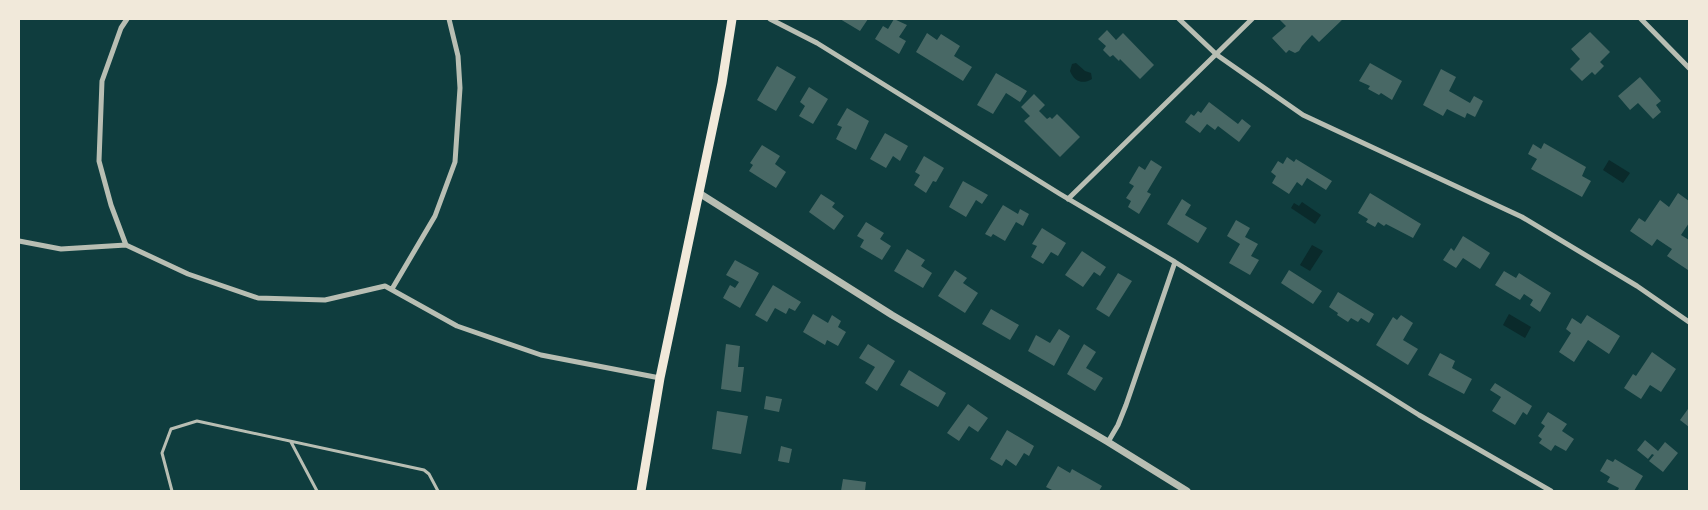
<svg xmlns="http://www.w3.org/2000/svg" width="1708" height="510" font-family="Cabin,sans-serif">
	<rect width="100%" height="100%" fill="#0f3d3e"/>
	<path fill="#0a2a2b" d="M1076,63l9,8 6,2 1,6c-10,6 -18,2 -22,-8l2,-7z
		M1609,160l21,13 -7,10 -20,-13z
		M1302,202l19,13 -6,9 -24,-16 3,-5 5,3z
		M1312,245l11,6 -13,20 -10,-6z
		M1509,314l22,13 -6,11 -22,-13z"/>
	<path fill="#486865" d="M840,19h28l-8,12z
		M894,19l13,6 -8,12 7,4 -7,13 -24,-15 8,-13 5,3z
		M1279,19h64l-24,23 -7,-7 -10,11 -3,5 -4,2 -6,-3 -3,3 -14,-15 14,-12z
		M1107,30l9,10 7,-7 31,32 -14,14 -20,-20 -1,2 -6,-6 -3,2 -7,-7 3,-4 -8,-7z
		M1590,32l20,20 -10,10 4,4 -9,9 -3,-3 -10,9 -12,-12 10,-10 -9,-10z
		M927,33l10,7 4,-6 19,12 -6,10 18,11 -9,14 -47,-29z
		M1370,63l32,18 -10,19 -11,-7 -2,2 -11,-6 2,-3 -11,-5z
		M777,66l19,11 -20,34 -19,-11z
		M1441,69l15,8 -7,14 21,12 4,-7 9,5 -8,16 -8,-4 -2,5 -18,-9 -4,7 -20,-11z
		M996,73l31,18 -7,11 -14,-9 -13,21 -16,-9z
		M1640,77l21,24 -5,4 5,7 -8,7 -15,-16 -8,7 -12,-14z
		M809,87l19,12 -15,25 -14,-8 6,-10 -5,-4z
		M1034,94l11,11 -6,6 8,8 3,-2 2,2 5,-5 23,23 -20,20 -36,-36 6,-5 -9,-9z
		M1209,102l29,22 4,-5 9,7 -12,16 -21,-16 -3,4 -8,-6 -7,9 -15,-11 6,-8 3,2 4,-5 3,2z
		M847,108l22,13 -13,29 -20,-11 6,-12 -5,-2z
		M885,133l23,13 -8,15 -7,-5 -7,12 -16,-9z
		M1544,143l42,24 -4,9 9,5 -9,16 -51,-28 6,-10 -9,-5 5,-10 8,5z
		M762,145l18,11 -5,8 11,8 -10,16 -27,-17 4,-6 -3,-2z
		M924,156l20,12 -8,14 -3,-1 -7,12 -12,-8 6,-10 -5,-3z
		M1287,157l7,5 2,-3 36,22 -6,9 -19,-12 -5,8 -5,-4 -8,12 -17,-11 4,-7 -5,-4 7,-11 5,3z
		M1151,160l11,7 -15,25 4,2 -12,20 -11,-7 3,-6 -5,-3 8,-12 -5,-3 10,-17 6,4z
		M963,181l25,14 -6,9 -6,-4 -10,17 -17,-10z
		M1370,193l51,31 -8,14 -27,-14 -2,2 -6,-4 -3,5 -9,-5 2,-3 -10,-6z
		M1678,193l11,8v22l-8,12 8,5v28l-1,2 -21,-14 5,-7 -15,-10 -5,7 -22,-15 9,-13 6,4 15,-22 9,7z
		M821,194l14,9 -3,4 12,9 -10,14 -25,-18z
		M1182,199l9,6 -6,10 22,13 -9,15 -31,-19z
		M1003,205l15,9 2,-5 9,5 -6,12 -7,-4 -11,19 -12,-7 -2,3 -6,-3z
		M1236,220l14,8 -5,9 13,7 -7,12 8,4 -9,15 -21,-12 11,-19 -13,-8z
		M866,222l18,11 -4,6 11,7 -9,14 -22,-13 4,-7 -7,-4z
		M1042,228l24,15 -8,13 -7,-4 -8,12 -12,-7 6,-11 -5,-2z
		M1463,236l27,17 -10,16 -17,-11 -7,10 -13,-8 8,-12 3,3z
		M907,249l18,11 -4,6 11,7 -9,15 -29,-17z
		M1082,251l24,16 -6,9 -6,-4 -11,15 -18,-12z
		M735,260l24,13 -19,35 -17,-10 7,-13 5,3 4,-6 -13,-7z
		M955,270l12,8 -4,5 15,10 -13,20 -27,-17z
		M1289,270l33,21 -9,13 -32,-21z
		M1504,271l12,7 3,-5 32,20 -11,19 -10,-7 3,-5 -9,-6 -4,6 -25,-15z
		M1118,273l14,8 -23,36 -13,-8z
		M773,285l28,17 -6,9 -6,-3 -3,6 -11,-6 -8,14 -12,-7z
		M1338,292l36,22 -5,9 -8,-5 -3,4 -7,-4 -3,4 -11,-7 1,-2 -9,-6z
		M991,309l28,16 -9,15 -28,-16z
		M813,314l15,9 4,-8 9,6 -3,6 8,5 -8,14 -11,-6 -2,5 -22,-13z
		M1401,315l12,8 -10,17 15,9 -10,16 -32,-20 17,-28 4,3z
		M1587,315l33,21 -11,18 -21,-14 -14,22 -15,-10 12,-19 -5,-4 6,-11 9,6z
		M1059,329l11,7 -16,30 -26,-15 8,-16 14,8z
		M726,344l14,2 -2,21h6l-3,25 -20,-3z
		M868,344l27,17 -18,30 -12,-8 10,-16 -16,-9z
		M1084,344l12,8 -10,16 17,10 -8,13 -28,-17z
		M1652,352l24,17 -15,23 -11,-7 -9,14 -17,-11 9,-14 3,2z
		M1440,353l15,8 -3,7 20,11 -8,15 -36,-19z
		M909,370l37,23 -8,14 -38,-22z
		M1495,383l37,23 -5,9 -4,-3 -8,13 -23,-14 9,-14 -11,-7z
		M766,396l16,3 -3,13 -15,-3z
		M968,404l20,14 -10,14 -9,-6 -10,15 -12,-8z
		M1688,409l1,2v16l-9,-7z
		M717,411l31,5 -7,38 -29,-5z
		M1548,412l19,12 -5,7 12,8 -8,12 -11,-6 -4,6 -12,-8 3,-4 -4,-3 7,-10 -4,-3z
		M1007,430l27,16 -5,10 -5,-3 -8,13 -10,-7 -4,7 -12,-7z
		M1645,440l13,11 7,-9 13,11 -15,19 -14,-11 5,-6 -2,-1 -4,5 -11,-9z
		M781,446l11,3 -3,14 -11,-2z
		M1607,459l6,3 2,-3 28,17 -9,15h-14l-2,-1 1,-2 -12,-6 3,-5 -10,-6z
		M1058,466l12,7 2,-4 30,17 -3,5h-45l-8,-4z
		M843,479l23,3 -1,9h-24z"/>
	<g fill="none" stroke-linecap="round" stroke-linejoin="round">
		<path stroke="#b8beb3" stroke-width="3" d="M291,442l26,49
			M172,491l-10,-38 9,-24 26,-8 227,49 5,4 9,17"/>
		<path stroke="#b8beb3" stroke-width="5" d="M770,19l47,24 243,151 115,68 244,153 132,76
			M1179,19l38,36 86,60 219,102 115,69 52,36
			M1641,19l48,49
			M1068,199l184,-180
			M19,241l42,8 65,-4 62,29 70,24 67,2 60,-14 72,40 84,29 119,23
			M126,245l-15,-40 -12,-44 3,-80 19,-53 6,-9
			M392,289l43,-73 20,-54 5,-74 -2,-32 -9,-37
			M1108,442l10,-17 8,-20 49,-143"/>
		<path stroke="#b8beb3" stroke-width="7" d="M699,193l193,122 216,127 79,49"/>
		<path stroke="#f1e9da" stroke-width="9" d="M641,491l19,-113 62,-295 10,-64"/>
	</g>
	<rect width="1708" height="510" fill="none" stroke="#f1e9da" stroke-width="40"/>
</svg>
